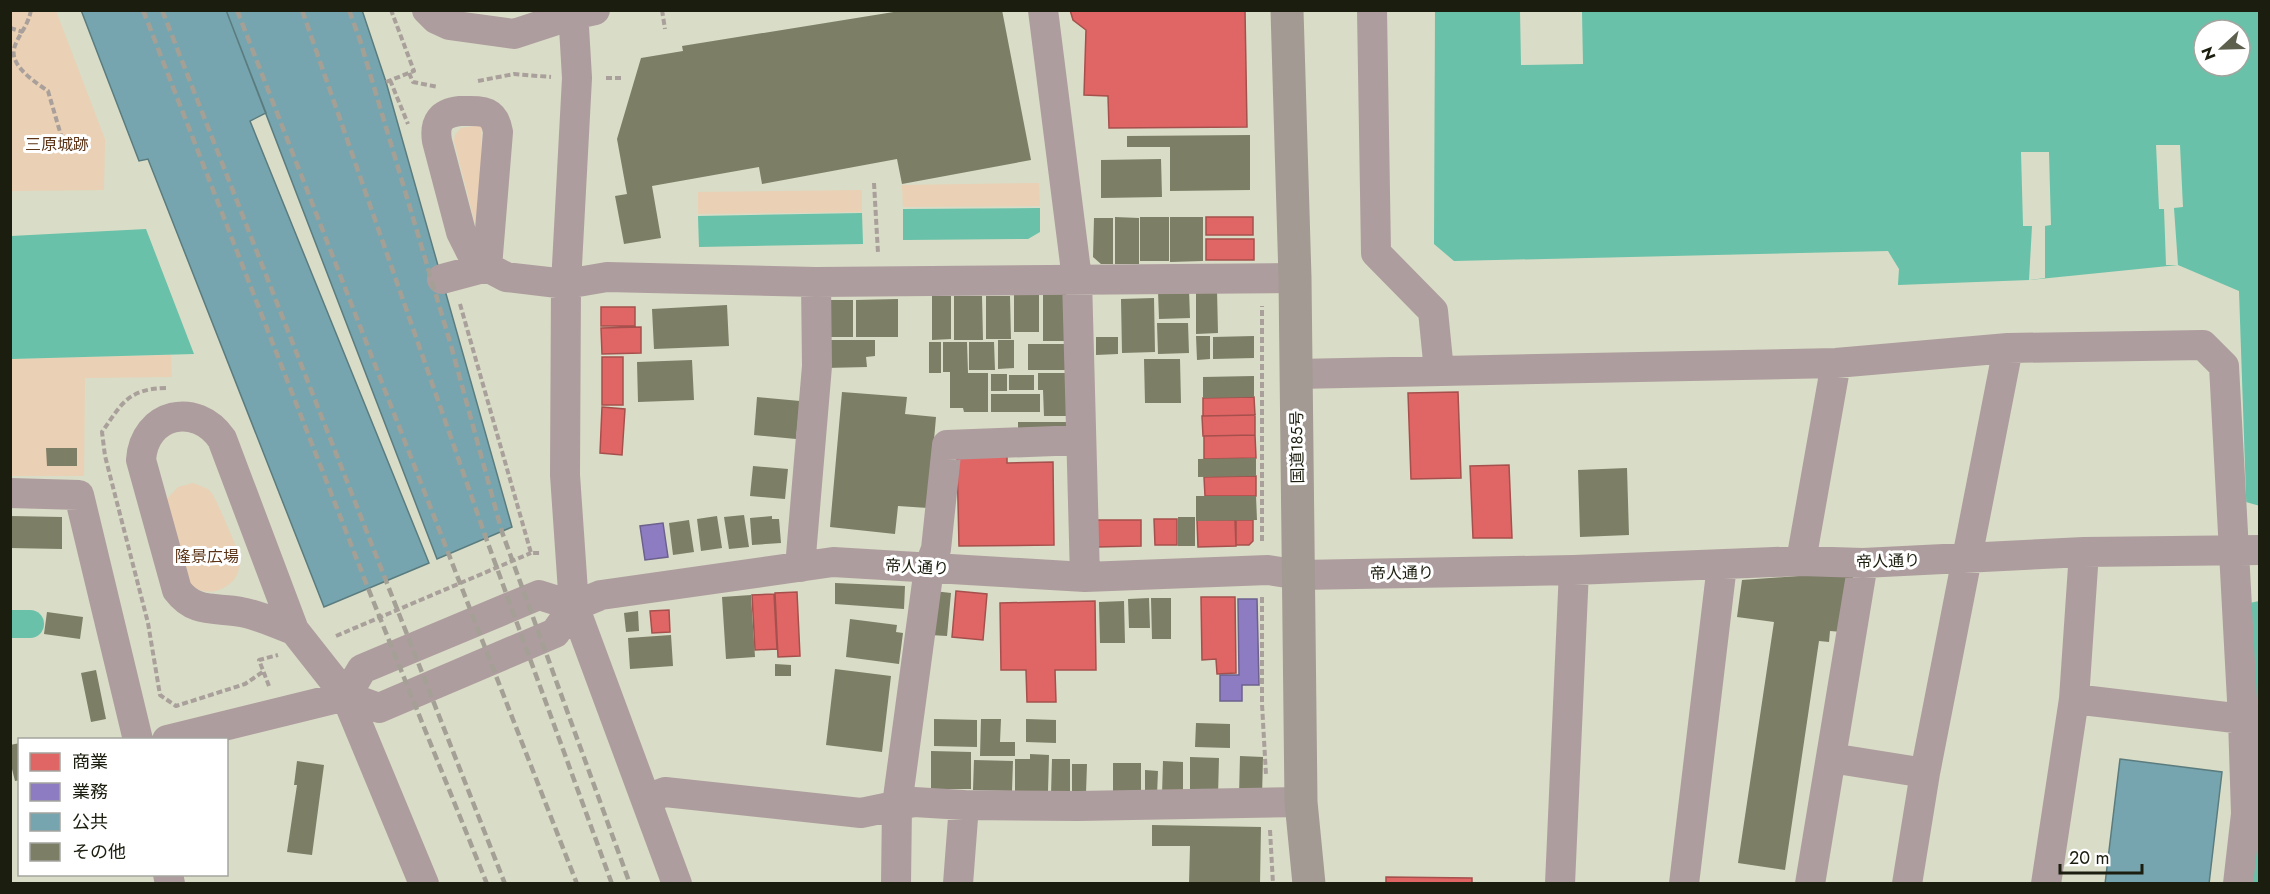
<svg xmlns="http://www.w3.org/2000/svg" width="2270" height="894" font-family="Jost,'Noto Sans JP',sans-serif">
	<rect width="100%" height="100%" fill="#d9dcc6"/>
	<path fill="#ead0b4" d="M10,11h46l49,128 -1,51 -93,1z
		M481,125l1,101 -6,1 -22,-86 1,-6 6,-7z
		M1039,183l1,23 -137,1 -1,-22z
		M862,190v22l-164,2v-22z
		M171,355l1,22 -87,1 -1,98h-73l-1,-117z
		M193,483l15,6 5,6c6,11 11,23 16,35 9,21 20,45 -6,58 -11,6 -22,4 -32,-2l-24,-87 11,-12z"/>
	<path fill="#68c1a8" fill-rule="evenodd" d="M1435,11h824v872h-9l7,-67 -18,-525 -61,-26 -149,15 -131,5 1,-16 -11,-18 -434,10 -20,-17zM2204,30h36v36h-36z
		M1040,208v24l-12,7 -125,1v-31z
		M862,213l1,31 -164,3 -1,-31z
		M146,229l48,125 -183,5v-123z"/>
	<path fill="#d9dcc6" d="M1520,11h62l1,53 -62,1z
		M2156,145h24l3,62 -9,1 4,57h-12l-2,-56h-5z
		M2021,152h28l2,73 -6,1v52l-16,2 3,-54h-9z
		M2246,502l14,4 -1,95 -9,2z"/>
	<path fill="#e06666" stroke="#a5504c" stroke-width="1.5" d="M1070,10h175l2,117 -138,1 -1,-32 -24,-1 2,-65 -13,-10z
		M1206,217h47v18h-47z
		M1206,239h48v21h-48z
		M601,307h34v19h-34z
		M641,327v26l-39,1 -1,-26z
		M602,357h21v48h-21z
		M1458,392l3,86 -50,1 -3,-86z
		M1254,397l1,18 -52,1v-18z
		M602,407l23,2 -3,46 -22,-2z
		M1255,415v20l-52,1 -1,-20z
		M1255,435l1,23 -52,1v-23z
		M1007,456v7l46,-1 1,83 -95,1 -2,-89z
		M1509,465l3,73h-39l-3,-72z
		M1256,476v20h-51l-1,-19z
		M1154,519h23v26h-22z
		M1097,520h44v26l-44,1z
		M1197,520h38l1,26 -38,1z
		M1236,520h17v21l-4,4h-13z
		M956,591l31,3 -4,46 -31,-3z
		M797,592l3,64 -22,1 -3,-64z
		M774,594l3,55 -22,1 -3,-55z
		M1201,597h34l1,76 -19,1 -1,-15 -14,1z
		M1095,601l1,69h-41l1,32h-29l-1,-32h-25l-1,-67z
		M669,610l1,22 -18,1 -2,-22z
		M1386,877l86,1v6h-86z"/>
	<path fill="#8e7cc3" stroke="#6c608d" stroke-width="1.5" d="M663,523l5,34 -23,3 -5,-34z
		M1238,599h19l2,86h-17v16h-22v-26h19z"/>
	<path fill="#76a5af" stroke="#5b7c7f" stroke-width="1.5" d="M81,10h145l40,103 -16,8 179,442 -105,44 -176,-448 -9,2z
		M226,10h136l24,72 126,445 -75,32z
		M2120,759l102,13 -13,112h-104z"/>
	<g fill="none" stroke-linecap="round" stroke-linejoin="round">
		<path stroke="#68c1a8" stroke-width="28" d="M10,624h20"/>
	</g>
	<path fill="#7c7e66" d="M906,10h96l29,150 -129,24 -5,-25 -135,25 -3,-17 -107,19 9,52 -37,6 -9,-48 12,-2 -10,-55 24,-81 42,-7 -1,-5z
		M1250,135v55l-80,1v-44h-43v-11z
		M1161,159l1,38 -61,1v-38z
		M1115,217l24,1v46h-24z
		M1140,217h29v44h-29z
		M1170,217h33v44l-33,1z
		M1094,218h19v46h-12l-8,-7z
		M1189,290l1,28 -31,1 -1,-28z
		M1196,290h21l1,43 -22,1z
		M1043,294h23v47h-23z
		M1014,295h25v37h-25z
		M932,296h19v43l-19,1z
		M954,296h28l1,44h-29z
		M986,296h24l1,43h-25z
		M1154,298l1,54 -33,1 -1,-54z
		M898,299v38h-42v-37z
		M828,300h25v37h-25z
		M727,305l2,41 -75,3 -2,-40z
		M1157,323h31l1,30 -31,1z
		M1196,336h14v23l-13,1z
		M1254,336v22l-41,1v-22z
		M1096,337h22v17l-22,1z
		M825,340h50v16l-9,1 1,10 -42,1z
		M998,340h16v28l-16,1z
		M929,342h12v31h-12z
		M943,342h24l1,31h20v39h-24l-1,-4h-13v-36h-7z
		M969,342h25l1,28h-26z
		M1028,344h39v26h-39z
		M1144,359h36l1,44h-36z
		M692,360l2,40 -56,2 -1,-40z
		M1038,373h28v43h-22l-1,-26h-5z
		M991,374h16v17h-16z
		M1009,375h25v15h-25z
		M1254,376v21l-51,1v-21z
		M842,392l65,5 -2,17 31,3 -8,91 -30,-2 -3,28 -65,-7z
		M991,394h49v18h-49z
		M757,397l43,4 -4,38 -42,-4z
		M1018,422h49l1,16 -50,-1z
		M46,448h31v18h-30z
		M1256,458v18l-58,1v-18z
		M753,466l35,3 -3,30 -35,-3z
		M1627,468l2,67 -49,2 -2,-67z
		M1196,496h60l1,24 -61,1z
		M744,515l5,32 -20,2 -5,-32z
		M10,516l52,1v32l-52,-1z
		M717,516l5,32 -21,3 -4,-32z
		M772,516v3h7l2,24 -29,2 -2,-27z
		M1178,517h17v29h-17z
		M689,520l5,32 -21,3 -4,-32z
		M1854,572l-11,60 -13,-1 -1,11 -10,-1 -34,229 -47,-7 36,-241 -37,-5 5,-37z
		M835,583l70,3 -1,23 -69,-5z
		M934,591l17,2 -4,43 -17,-1z
		M751,595l4,62 -29,2 -4,-62z
		M1149,598l1,30h-21l-1,-29z
		M1151,598h20v41h-19z
		M1124,601l1,42h-25l-1,-41z
		M638,611l1,20 -13,1 -2,-19z
		M47,612l36,5 -3,22 -36,-5z
		M850,619l47,6 -1,7 7,1 -4,31 -53,-7z
		M671,635l2,31 -43,3 -2,-31z
		M775,664l16,1v11h-16z
		M835,669l56,7 -9,76 -56,-7z
		M96,670l10,49 -15,3 -10,-49z
		M934,719l43,1v27l-43,-1z
		M981,719h20l-1,23h15v14h-35z
		M1026,719l30,1v23l-30,-1z
		M1196,723l34,1v24l-35,-1z
		M20,743v37l-5,1 -5,-20v-16z
		M931,751l40,1v37h-40z
		M1030,754l19,1 -1,36h-33v-32h15z
		M1240,756l23,1 -1,40h-23z
		M1190,757l29,1 -1,38 -28,-1z
		M1052,759h18v36h-19z
		M974,760l39,1 -1,30 -39,-1z
		M297,761l27,4 -12,90 -25,-3 10,-67h-3z
		M1163,761l20,1v33h-21z
		M1113,763h28v31l-28,-1z
		M1072,764h15l-1,29h-14z
		M1145,770l13,1 -1,24h-12z
		M1152,825l109,2 -1,57h-71l1,-38h-38z"/>
	<g fill="none" stroke-linecap="round" stroke-linejoin="round">
		<path stroke="#a9a09b" stroke-width="4" stroke-dasharray="6 3" stroke-linecap="butt" d="M31,10c-3,17 -14,26 -17,39 -4,17 22,34 34,42l17,58
			M662,10l3,19
			M10,28l13,4
			M409,73l4,9 25,5
			M606,78h16
			M390,80l18,44
			M478,81l36,-7 37,3
			M386,82l28,-11 -23,-61
			M874,183l4,70
			M460,304l71,249h10
			M166,388c-38,1 -44,15 -64,44l3,24 43,167 12,72 16,11 69,-22 19,-13
			M1262,541v-235
			M1262,597v107l4,71
			M336,636l195,-83
			M269,686l-10,-26 19,-5
			M1270,830l3,54"/>
		<path stroke="#ae9d9e" stroke-width="30" d="M427,10l9,9 13,6 65,9 58,-19 23,-5
			M573,10l4,68 -11,206 -1,191 9,131 103,278
			M1043,10l34,269 8,298
			M1372,10l4,243 57,58 6,60
			M460,111c20,0 34,-3 38,21l-11,135 -16,-15 -10,-20 -24,-91c-3,-19 4,-28 23,-30z
			M442,279l45,-12 19,10 60,7 41,-7 209,5 479,-4
			M1296,374l540,-11 172,-15 195,-3 21,21 19,353 3,95 -8,70
			M10,493l69,2 59,245
			M1801,561l35,-198
			M800,567l17,-201 -1,-84
			M574,606l27,-11 232,-33 252,15 183,-7 32,5 274,-5 227,-9 62,2 221,-11 176,-2
			M294,630c-17,-6 -35,-15 -53,-18 -26,-5 -46,2 -64,-22l-36,-130c3,-47 55,-59 81,-21l72,191 52,66 78,188
			M346,696l16,-27 177,-74 35,11
			M2074,699l169,20
			M167,740l179,-44 33,12 176,-75 19,-27
			M1831,758l94,15
			M646,799l19,-7 196,21 53,-11 50,3 113,1 224,-4
			M168,874l2,10
			M896,884l1,-79 32,-237 7,-19 11,-104 134,-5
			M958,884l6,-79
			M1560,884l14,-314
			M1684,884l38,-319
			M1810,884l53,-321
			M1907,884l18,-111 83,-425
			M2046,884l28,-185 10,-147"/>
		<path stroke="#a39a93" stroke-width="33" d="M1287,10l8,268 6,524 8,82"/>
		<path stroke="#a4a096" stroke-width="4.5" stroke-dasharray="9 4.5" stroke-linecap="butt" d="M143,10l225,578 119,296
			M162,10l343,874
			M237,10l340,874
			M302,10l184,528 126,346
			M349,10l11,30 90,302 52,190 128,352"/>
	</g>
	<g text-anchor="middle" dominant-baseline="central" stroke-width="6" stroke-linejoin="round" paint-order="stroke">
		<g font-size="16" fill="#5c3417" stroke="#fff">
			<text x="57" y="144">三原城跡</text>
			<text x="207" y="556">隆景広場</text>
		</g>
		<g font-size="16" fill="#1b1d0e" stroke="#fff">
			<text transform="translate(1297 447) rotate(-91)">国道185号</text>
			<text transform="translate(1888 561) rotate(-2)">帝人通り</text>
			<text transform="translate(917 567) rotate(3)">帝人通り</text>
			<text transform="translate(1402 573) rotate(-1)">帝人通り</text>
		</g>
	</g>
	<rect width="2270" height="894" fill="none" stroke="#1b1d0e" stroke-width="24"/>
	<rect x="18" y="738" width="210" height="138" fill="#ffffff" stroke="#a4a59f" stroke-width="1.5"/>
	<rect x="30" y="753" width="30" height="18" fill="#e06666" stroke="#a4a59f" stroke-width="1.5"/>
	<text x="72" y="768" font-size="18" fill="#1b1d0e">商業</text>
	<rect x="30" y="783" width="30" height="18" fill="#8e7cc3" stroke="#a4a59f" stroke-width="1.5"/>
	<text x="72" y="798" font-size="18" fill="#1b1d0e">業務</text>
	<rect x="30" y="813" width="30" height="18" fill="#76a5af" stroke="#a4a59f" stroke-width="1.5"/>
	<text x="72" y="828" font-size="18" fill="#1b1d0e">公共</text>
	<rect x="30" y="843" width="30" height="18" fill="#7c7e66" stroke="#a4a59f" stroke-width="1.5"/>
	<text x="72" y="858" font-size="18" fill="#1b1d0e">その他</text>
	<g transform="translate(2222 48) rotate(248)"><circle r="28" fill="#ffffff" stroke="#a4a59f" stroke-width="1.5"/>
	<path d="M0-4.5L10 22L0 15L-10 22Z" fill="#5e604e"/>
	<text y="-9" font-size="16" font-weight="bold" text-anchor="middle" fill="#1b1d0e">N</text>
	</g>
	<path d="M2060 864v9h82v-9" fill="none" stroke="#1b1d0e" stroke-width="3"/>
	<text x="2069" y="864" font-size="18" fill="#1b1d0e" stroke="#ffffff" stroke-width="4.5" paint-order="stroke">20 m</text>
</svg>
